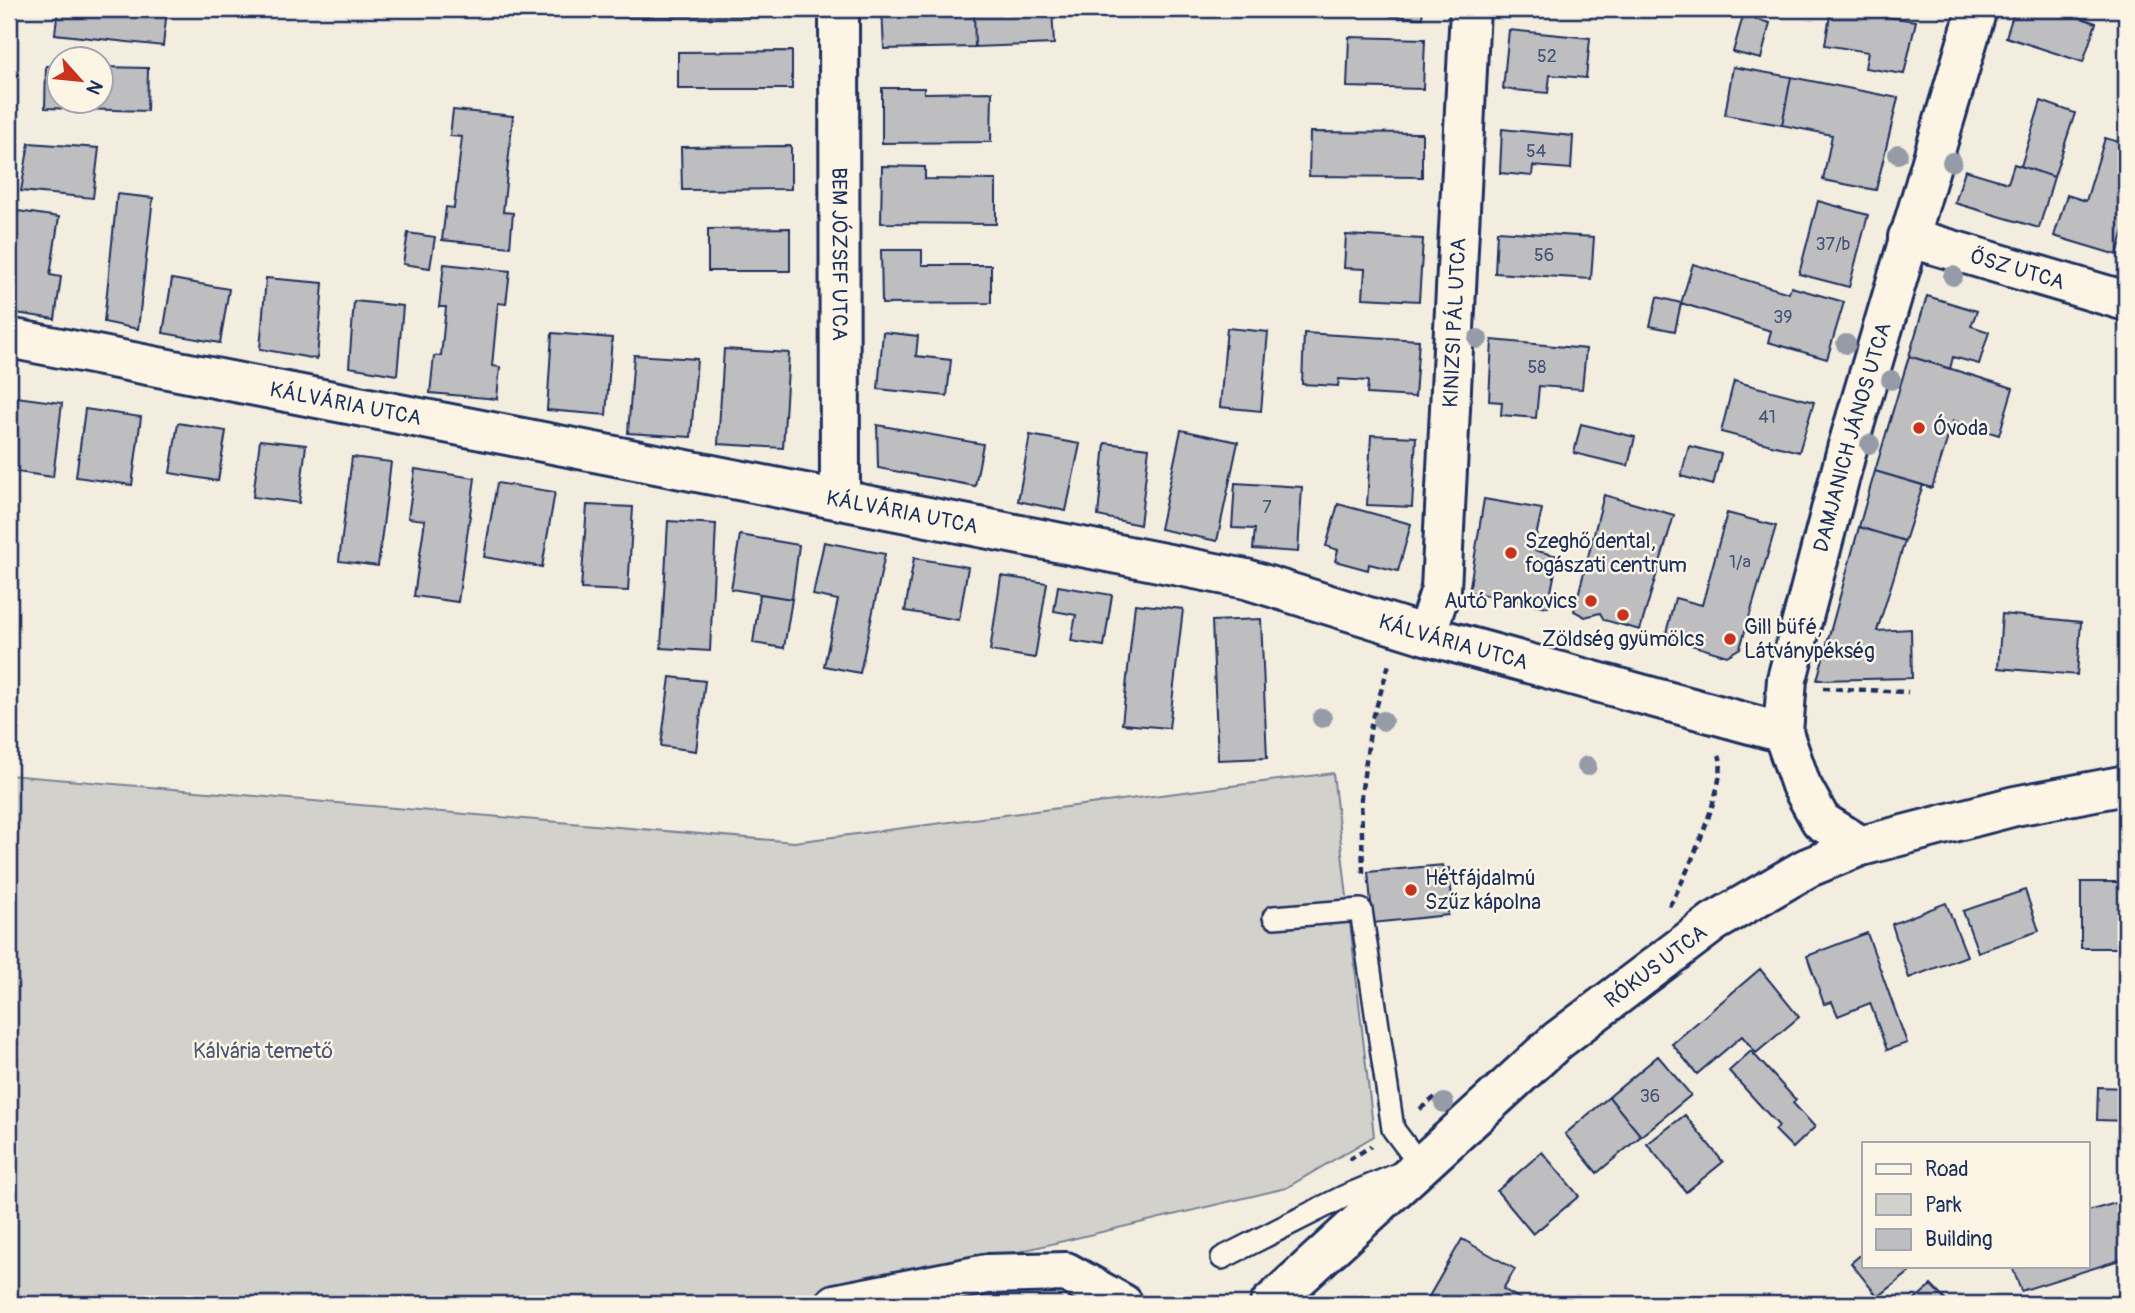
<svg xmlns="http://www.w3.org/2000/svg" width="2135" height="1313" font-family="Pangolin,sans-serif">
	<rect width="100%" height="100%" fill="#f3ede0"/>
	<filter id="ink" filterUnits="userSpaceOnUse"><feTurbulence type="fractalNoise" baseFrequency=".0143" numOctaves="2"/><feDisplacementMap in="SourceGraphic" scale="14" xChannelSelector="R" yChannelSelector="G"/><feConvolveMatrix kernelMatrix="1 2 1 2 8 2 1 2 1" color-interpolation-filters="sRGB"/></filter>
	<g filter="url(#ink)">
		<path fill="#d3d1cc" stroke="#778095" stroke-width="2" d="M1333,773l41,363 -88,52 -487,116h-790v-529l785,67z"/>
		<path fill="#bebec0" stroke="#1b2f5e" stroke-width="2" d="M58,9h109l-4,37 -108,-12z
			M602,9h193v7l-193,1z
			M882,9h92l1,38 -91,2z
			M974,9h78l2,35 -79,3z
			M1392,9h31l-1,9 -31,-2z
			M1562,9h42l-2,7z
			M1831,9l85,12 -12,53 -39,-6 3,-16 -43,-7z
			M2015,9h39l42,14 -13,39 -77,-25z
			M1743,16l27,7 -9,36 -28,-7z
			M1509,30l81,8 -4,40 -36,-3 -2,18 -45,-4z
			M1349,37l76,2 -2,50 -76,-2z
			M792,51v38h-114v-37z
			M46,66h14v36h42v-35l46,1 -1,43 -102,-3z
			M1733,67l58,10 -9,48 -57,-10z
			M1791,77l107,21 -22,92 -53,-10 9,-45 -50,-10z
			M882,88h42v5l68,-1 -1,50 -109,1z
			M2041,101l34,12 -21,64 -33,-11z
			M453,110l60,6 -10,96 10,1 -3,34 -68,-7 4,-33 8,1 8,-71 -12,-1z
			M1502,129l71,7 -2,33 -38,-3 -1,10 -32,-3z
			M1310,132l112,1v44l-113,-1z
			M2105,138l21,6v79l-9,32 -63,-19 13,-41 19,6z
			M29,143l70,5 -6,50 -72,-7z
			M791,146v43l-109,1 -1,-43z
			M2014,164l40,13 -15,51 -84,-25 10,-33 43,13z
			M882,166l43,1v12l71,1v44l-115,-1z
			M117,194l36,4 -15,131 -34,-7z
			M1818,201l50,14 -19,72 -50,-13z
			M18,211l41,6 -9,58 11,2 -6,42 -46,-7v-45z
			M790,228v43h-82v-42z
			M1497,231l97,6 -3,42 -96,-6z
			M408,233l27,4 -5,31 -27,-4z
			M1346,235l77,4 -4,62 -56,-3 2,-29 -21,-1z
			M881,250h41v15h69v38l-109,1z
			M444,264l66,7 -4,33 -8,-1 -6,63 8,1 -3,32 -67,-6 4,-37h7l5,-49h-7z
			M1693,264l96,29 2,-6 53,15 -17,57 -59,-17 3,-11 -90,-28z
			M266,278l57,5 -6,76 -57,-10z
			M172,279l57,10 -9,54 -57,-10z
			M1927,296l50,15 -6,15 18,6 -10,32 -26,-7 -3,12 -41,-13z
			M1657,297l24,6 -6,28 -25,-5z
			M354,301l49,5 -6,69 -48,-8z
			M1227,328l41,4 -7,79 -41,-4z
			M883,332l35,4 -2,20 35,4 -4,36 -69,-7z
			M552,333l60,5 -6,77 -59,-5z
			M1304,333l115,7 -4,57 -48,-3 1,-13 -29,-2 -1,7 -36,-2z
			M1492,340l94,9 -4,40 -43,-3 -3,32 -35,-3 1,-13 -13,-1z
			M724,349l65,4 -6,95 -65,-4z
			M634,355l63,4 -6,78 -63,-4z
			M1909,356l104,32 -14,47 -46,-14 -21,67 -57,-17z
			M1734,381l80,21 -15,50 -78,-20z
			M9,396l53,7 -9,74 -44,-6z
			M85,409l56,8 -9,68 -56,-8z
			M178,423l48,8 -8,50 -48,-8z
			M1581,424l54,13 -7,29 -54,-13z
			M877,425l106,19 -8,42 -97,-18z
			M1181,430l57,12 -21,99 -57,-12z
			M1030,435l50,9 -14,67 -48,-10z
			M1371,435l45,2 -4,70 -45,-2z
			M260,440l46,5 -7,58 -46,-6z
			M1105,443l44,5 -9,77 -42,-9z
			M1689,446l32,8 -8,31 -32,-9z
			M352,457l39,5 -13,104 -39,-5z
			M415,469l60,9 -17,124 -44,-6 11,-76 -17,-2z
			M1875,471l48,14 -18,56 -46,-14z
			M497,483l58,9 -13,75 -58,-10z
			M1235,483l67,4 -4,65 -45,-3 2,-20 -23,-1z
			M1604,495l70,20 -34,115 -36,-10 -4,-7 -15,4 -11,-6z
			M1484,499l58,10 -9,41 25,6 -10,51 -79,-15z
			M1338,504l73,20 -13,47 -29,-7 -1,6 -33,-9 3,-11 -12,-4z
			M587,505l46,2 -5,84 -47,-2z
			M1727,513l49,13 -36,122 -13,8 -62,-19 10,-39 27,7z
			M668,521l48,3 -6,127 -49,-3z
			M1859,527l46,14 -28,90 34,-2 1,49 -95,2z
			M740,535l59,10 -7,54 -61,-10z
			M824,542l61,12 -25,119 -36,-7 14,-66 -25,-5z
			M914,558l54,9 -9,53 -54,-9z
			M1001,576l46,7 -12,75 -45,-7z
			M1058,586l54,9 -8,51 -33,-5 5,-26 -22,-4z
			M760,594l32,5 -8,49 -31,-5z
			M1135,604l48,5 -14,119 -47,-4z
			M2002,614l79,8 -4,53 -79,-7z
			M1261,619l6,139 -49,2 -6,-139z
			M670,677l35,4 -9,70 -35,-5z
			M1443,865l1,4 5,-1 4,40h-5v7l-75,8 -5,-51z
			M2081,882h45v66h-45z
			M2025,890l14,41 -61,21 -15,-41z
			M1946,903l21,53 -58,22 -17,-54z
			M1867,933l40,110 -20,7 -17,-47 -32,13 -6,-14 -8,2 -17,-48z
			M1760,969l39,48 -43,36 -14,-17 -45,38 -25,-30z
			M1751,1051l45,49 -3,3 22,24 -22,21 -18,-18 4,-4 -50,-55z
			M1658,1056l33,39 -50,41 -32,-39z
			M2098,1087l28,1v33l-29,-1z
			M1609,1097l32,39 -44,37 -32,-39z
			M1685,1115l38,47 -37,30 -39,-48z
			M1542,1152l37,44 -46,38 -36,-43z
			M2126,1200v58l-105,33 -9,-25h76v-55z
			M1462,1239l53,30 -12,20 26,15h-95l-7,-4z
			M1864,1252v14h43l4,5 -33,26 -27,-34z
			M1931,1285l18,19h-39z"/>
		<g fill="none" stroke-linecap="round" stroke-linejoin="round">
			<defs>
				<path id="service" d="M1222,1258l121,-61 77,-32 -27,-36 -32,-219 -87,7"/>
				<g id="minor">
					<path id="s1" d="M839,9l1,491"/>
					<path id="s2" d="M1908,237l218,64"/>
					<path id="s3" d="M9,338l1237,241 180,56 357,98"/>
					<path id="s4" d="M1426,635l15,-46 29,-580"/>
					<path id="s5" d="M1861,846l-40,-25 -20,-36 -18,-52 4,-54 60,-230 130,-440"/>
					<path d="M835,1304l152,-30 79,-2 57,32"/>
					<path id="s6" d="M1270,1304l287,-263 157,-119 93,-54 54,-22 154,-40 111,-21"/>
				</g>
			</defs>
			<use href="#service" stroke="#1b2f5e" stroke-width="26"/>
			<use href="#minor" stroke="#1b2f5e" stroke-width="44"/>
			<path stroke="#1b2f5e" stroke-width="4.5" stroke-dasharray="7 5" stroke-linecap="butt" d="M1823,688l85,4
				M1363,873l-2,-77 10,-71 18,-61
				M1669,906c15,-23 61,-129 50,-151
				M1420,1109l18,-14
				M1349,1160l22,-14"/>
			<use href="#service" stroke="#fcf5e5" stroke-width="21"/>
			<use href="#minor" stroke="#fcf5e5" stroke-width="38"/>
		</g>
		<g fill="#969ba8">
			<circle cx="1898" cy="154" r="10"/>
			<circle cx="1952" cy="162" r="10"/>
			<circle cx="1953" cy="276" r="10"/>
			<circle cx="1478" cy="339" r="10"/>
			<circle cx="1846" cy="344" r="10"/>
			<circle cx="1891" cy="380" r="10"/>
			<circle cx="1870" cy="444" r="10"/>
			<circle cx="1322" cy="718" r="10"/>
			<circle cx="1383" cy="721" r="10"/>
			<circle cx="1587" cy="766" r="10"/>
			<circle cx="1444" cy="1103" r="10"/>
		</g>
	</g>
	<g fill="#c8321e" stroke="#fcf5e5" stroke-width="2.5">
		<circle cx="1919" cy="428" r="7"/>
		<circle cx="1511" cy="553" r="7"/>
		<circle cx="1591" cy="601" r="7"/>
		<circle cx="1623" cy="615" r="7"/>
		<circle cx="1730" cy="639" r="7"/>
		<circle cx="1411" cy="890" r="7"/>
	</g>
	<g text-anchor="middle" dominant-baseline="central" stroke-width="5" stroke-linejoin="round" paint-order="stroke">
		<g font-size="18" fill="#445376">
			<text x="1547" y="56">52</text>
			<text x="1536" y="151">54</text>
			<text x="1833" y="244">37/b</text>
			<text x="1544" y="255">56</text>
			<text x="1783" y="317">39</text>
			<text x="1537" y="367">58</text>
			<text x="1767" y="417">41</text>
			<text x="1267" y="507">7</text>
			<text x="1740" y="562">1/a</text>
			<text x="1650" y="1096">36</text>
		</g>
		<g font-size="21" fill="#1b2f5e" stroke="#fcf5e5">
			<text stroke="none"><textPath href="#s1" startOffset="245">BEM JÓZSEF UTCA</textPath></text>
			<text stroke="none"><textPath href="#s2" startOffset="114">ŐSZ UTCA</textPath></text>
			<text stroke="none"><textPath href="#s4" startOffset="315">KINIZSI PÁL UTCA</textPath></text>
			<text stroke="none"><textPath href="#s3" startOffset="343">KÁLVÁRIA UTCA</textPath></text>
			<text stroke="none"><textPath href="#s5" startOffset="448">DAMJANICH JÁNOS UTCA</textPath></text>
			<text stroke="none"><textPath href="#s3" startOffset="910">KÁLVÁRIA UTCA</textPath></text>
			<text stroke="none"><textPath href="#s3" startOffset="1477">KÁLVÁRIA UTCA</textPath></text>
			<text stroke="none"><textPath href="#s6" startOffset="513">RÓKUS UTCA</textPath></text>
		</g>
		<g font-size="21" fill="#1b2f5e" stroke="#fcf5e5" text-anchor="start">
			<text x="1933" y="428">Óvoda</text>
			<text x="1525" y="541">Szeghő dental,<tspan x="1525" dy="24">fogászati centrum</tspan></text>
			<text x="1577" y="601" text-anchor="end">Autó Pankovics</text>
			<text x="1744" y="627">Gill büfé,<tspan x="1744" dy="24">Látványpékség</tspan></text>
			<text x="1623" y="639" text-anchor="middle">Zöldség gyümölcs</text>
			<text x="1425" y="878">Hétfájdalmú<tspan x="1425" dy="24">Szűz kápolna</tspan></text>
		</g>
		<g font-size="21" fill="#49587a" stroke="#fcf5e5">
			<text x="263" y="1051">Kálvária temető</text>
		</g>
	</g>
	<rect width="2135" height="1313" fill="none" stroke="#fcf5e5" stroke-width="35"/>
	<rect x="18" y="18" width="2100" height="1278" fill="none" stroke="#1b2f5e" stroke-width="2.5" filter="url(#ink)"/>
	<rect x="1862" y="1142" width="228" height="126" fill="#fcf5e5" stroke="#a2a6af" stroke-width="2"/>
	<rect x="1876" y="1164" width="35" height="10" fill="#fcf5e5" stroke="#a2a6af" stroke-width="2"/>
	<text x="1925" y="1176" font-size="21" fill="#1b2f5e">Road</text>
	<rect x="1876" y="1194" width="35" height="21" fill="#d3d1cc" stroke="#a2a6af" stroke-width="2"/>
	<text x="1925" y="1212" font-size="21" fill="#1b2f5e">Park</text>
	<rect x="1876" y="1229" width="35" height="21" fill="#bebec0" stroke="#a2a6af" stroke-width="2"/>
	<text x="1925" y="1246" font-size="21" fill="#1b2f5e">Building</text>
	<g transform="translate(80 80) rotate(117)"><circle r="33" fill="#fcf5e5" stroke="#a2a6af" stroke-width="2"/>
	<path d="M0-5L12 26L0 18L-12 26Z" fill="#c8321e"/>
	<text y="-10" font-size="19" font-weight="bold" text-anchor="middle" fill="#1b2f5e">N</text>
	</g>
</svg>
